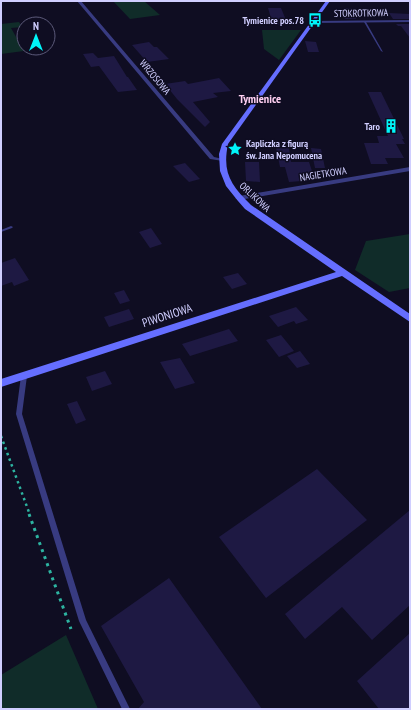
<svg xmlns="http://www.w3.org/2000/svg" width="411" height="710" font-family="'PT Sans Narrow',sans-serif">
	<rect width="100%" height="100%" fill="#0f0d22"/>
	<path fill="#102c29" d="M113,1h31l16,14 -30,4z
		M19,22l3,5 -11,1 13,23 -23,3v-30z
		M262,30h39l-22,30 -15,-11z
		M410,234v54l-21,4 -34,-22 11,-29z
		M66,635l32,74h-97v-34z"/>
	<path fill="#1e1943" d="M268,8h13l7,17h-15z
		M346,8l12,1 -3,6 1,4h-11l-3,-6z
		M389,13l21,1v5h-17z
		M396,24h14v14l-9,-12h-3z
		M305,41l11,1 3,10h-11z
		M149,42l5,5h3l12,12 -22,3 -15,-17z
		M93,53l5,5 16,-2 13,21h1l9,13 -19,2 -19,-26 -8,1 -8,-13z
		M219,78l12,13 -18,2 5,4 -25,5 17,20 -5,5 -28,-28 -12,-15 20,-3 3,3z
		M368,92h13l23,47h-2l3,5h-9l8,14h-19l3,6h-17l-7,-21h15l-2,-7h11z
		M276,148h13l2,14h18l6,18 -26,2 -4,-15h-5z
		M311,148l10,1 4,19h-10z
		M245,162h14l1,20 -14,-1z
		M185,163l15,16 -11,3 -16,-16z
		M151,228l11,16 -12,4 -11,-16z
		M15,258l14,22 -15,6 -2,-4 -11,4v-23z
		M238,273l9,11 -15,5 -9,-12z
		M124,290l6,11 -10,3 -6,-11z
		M296,307l12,13 -12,4 -2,-3 -16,6 -9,-11z
		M129,309l5,10 -25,8 -5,-10z
		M229,329l9,12 -48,15 -8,-12z
		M281,335l13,16 -15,6 -13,-17z
		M300,351l10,13 -13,4 -10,-12z
		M180,358l15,25 -20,6 -15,-27z
		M105,371l7,13 -20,7 -6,-14z
		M77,401l9,19 -10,4 -9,-20z
		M317,469l50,51 -101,78 -47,-61z
		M410,510v95l-38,35 -30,-33 -37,32 -20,-25z
		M169,578l93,131h-124l6,-7 -43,-76z
		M410,633v76h-31l-22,-28z"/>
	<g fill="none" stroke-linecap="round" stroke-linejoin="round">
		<path stroke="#2db4a1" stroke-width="2.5" stroke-dasharray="2.5 3.5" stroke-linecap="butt" d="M1,436l29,79"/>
		<path stroke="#2db4a1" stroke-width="3" stroke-dasharray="3 4.5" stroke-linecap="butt" d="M29,514l42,115"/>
		<path fill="#383b81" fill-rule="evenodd" d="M365,21l1,1 17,30 -2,-1 -17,-29z
			M11,226l2,1 -1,1 -11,4v-2z
			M24,374l2,1 1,1 -5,38 64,206 44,89h-8l-43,-88 -63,-207 5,-38 1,-1z"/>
		<path fill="#383b81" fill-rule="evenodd" d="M77,1h4l133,156 9,2v2l-13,-2z
			M410,20v2l-97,1 -2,-1 2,-1z
			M410,167v4l-171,29 -4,-2 4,-2z"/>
		<path fill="#656eff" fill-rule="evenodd" d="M326,1h4l-102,143c-6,29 3,41 23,61l159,109v8l-68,-46 -341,111v-8l335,-107 -91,-63 -7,-8 -12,-15 -6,-15 -1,-17 3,-10z"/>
	</g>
	<defs>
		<symbol id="bus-bare" viewBox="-9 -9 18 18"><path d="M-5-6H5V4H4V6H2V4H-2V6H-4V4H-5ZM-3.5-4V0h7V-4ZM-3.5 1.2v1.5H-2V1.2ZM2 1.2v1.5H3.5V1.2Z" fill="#00f5f9" stroke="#0f0d22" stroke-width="2.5" paint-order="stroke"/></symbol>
		<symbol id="building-bare" viewBox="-9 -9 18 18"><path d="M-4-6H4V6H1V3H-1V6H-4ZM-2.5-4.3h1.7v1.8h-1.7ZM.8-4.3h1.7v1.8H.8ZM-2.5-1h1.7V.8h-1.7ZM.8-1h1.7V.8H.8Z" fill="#00f5f9" stroke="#0f0d22" stroke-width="2.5" paint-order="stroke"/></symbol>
		<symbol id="sight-bare" viewBox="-9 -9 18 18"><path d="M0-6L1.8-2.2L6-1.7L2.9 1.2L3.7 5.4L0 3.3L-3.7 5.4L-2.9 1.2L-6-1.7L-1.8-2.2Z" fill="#00f5f9" stroke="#0f0d22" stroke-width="2.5" paint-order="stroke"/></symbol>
	</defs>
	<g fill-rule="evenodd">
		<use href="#bus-bare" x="305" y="10" width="20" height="20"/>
		<use href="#building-bare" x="381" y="116" width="20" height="20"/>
		<use href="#sight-bare" x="225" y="139" width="20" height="20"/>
	</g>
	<g text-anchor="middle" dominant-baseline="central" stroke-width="3" stroke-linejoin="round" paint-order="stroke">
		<g font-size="10" fill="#d0ceff" stroke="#0f0d22">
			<text transform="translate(361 13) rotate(-1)">STOKROTKOWA</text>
			<text transform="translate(155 77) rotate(50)">WRZOSOWA</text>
			<text transform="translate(323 174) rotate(-9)">NAGIETKOWA</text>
			<text transform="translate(255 197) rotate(43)">ORLIKOWA</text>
		</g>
		<g font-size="10" font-weight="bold" fill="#d0ceff" stroke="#0f0d22" text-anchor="end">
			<text x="304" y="20">Tymienice pos.78</text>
			<text x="380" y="126">Taro</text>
			<text x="246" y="143" text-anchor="start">Kapliczka z figurą<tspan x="246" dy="12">św. Jana Nepomucena</tspan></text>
		</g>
		<g font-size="12" font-weight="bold" fill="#ffd0f2" stroke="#0f0d22">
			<text x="260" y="98">Tymienice</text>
		</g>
		<g font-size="12" fill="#d0ceff" stroke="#0f0d22">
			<text transform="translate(167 315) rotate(-18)">PIWONIOWA</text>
		</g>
	</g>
	<rect width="411" height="710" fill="none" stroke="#d0ceff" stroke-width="4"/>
	<g transform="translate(36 36)"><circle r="19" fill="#0f0d22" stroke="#5c5a7a"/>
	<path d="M0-3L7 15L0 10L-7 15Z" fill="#00f5f9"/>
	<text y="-6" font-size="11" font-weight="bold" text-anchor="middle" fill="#d0ceff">N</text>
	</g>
</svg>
